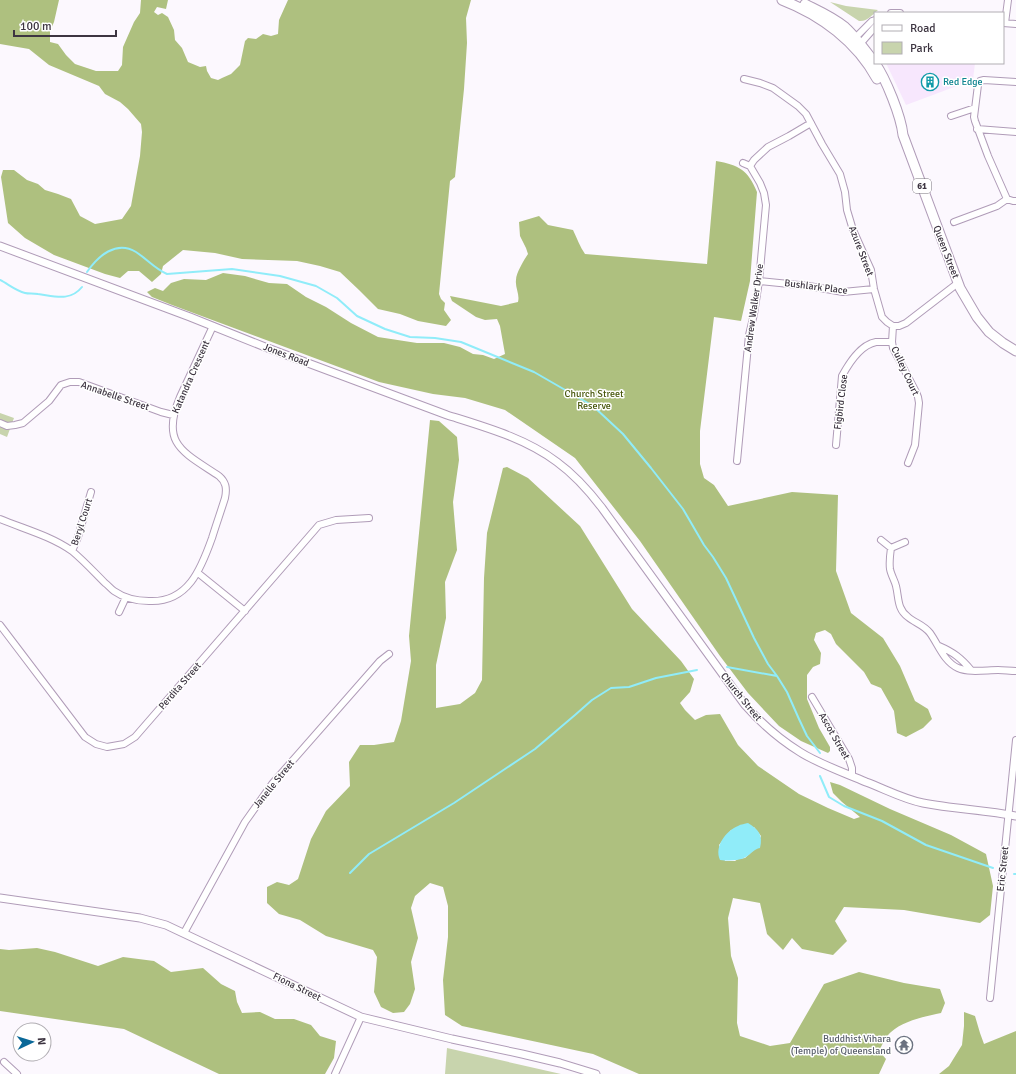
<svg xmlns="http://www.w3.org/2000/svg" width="1016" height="1074" font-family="Signika,sans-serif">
	<rect width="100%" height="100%" fill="#fcf8fe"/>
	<path fill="#f7e7fd" d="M886,63h89l-2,17 -67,25z"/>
	<path fill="#c8d4ad" d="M830,2l16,4 32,4c-6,5 -11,12 -19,11z
		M0,413l14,5 -7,19 -7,-3z
		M447,1048l114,26h-116z"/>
	<path fill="#aec07f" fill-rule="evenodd" d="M0,0h59l-5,22 -4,9v11l8,2 8,11 9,9 21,7h22l4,-6 1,-18 11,-25 6,-9 1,-13h27l-2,9 -9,-2 -3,5 4,3 4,-2 6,4 6,13 1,10 7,8 6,14 12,5 6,-1 1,5 4,7 7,2 4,-2 9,-4 9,-9 5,-24 3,-3 8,1 7,-5 8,2 7,-2 1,-14 9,-20h183l-5,18 1,25 -3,46 -9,88 -5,4 -11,113 2,5 4,4 -1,7 7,10 -5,6 -28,-5 -18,-7 -22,-5 -19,-19 -19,-18 -20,-6 -23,-5 -55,-2 -27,-6 -32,-3 -20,16 -2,8 -9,8 -13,-11h-11l-8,7 -15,-4 -51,-19 -29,-17 -17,-15 -7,-46 2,-7h11l13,10 11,4 7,6 13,4 13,5 9,17 15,8 27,-5 9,-13 9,-50 2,-24 -1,-8 -13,-15 -8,-7 -15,-8 -6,-8 -50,-21 -20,-16 -29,-5z
		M716,161c23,4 32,9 41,31l-7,89 -9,40 -27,-4 -14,114v33l4,14 10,7 14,21 64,-14 46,3 -2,76 15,42 32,25 17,28 15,35 13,8 4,10 -9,9 -17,9 -9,-4 -3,-22 -13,-23 -10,-4 -7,-12 -28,-28 -5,-10 -6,-4 -9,3 -2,7 7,13 -1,11 -7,3 -6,8v24l12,29 11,19v4l-2,2 -27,-12 -22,-15 -31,-33 -28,-37 -80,-115 -65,-83 -70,-48 -40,-12 -32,-4 -54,-12 -207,-77 -20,-8 -5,-5 8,-4 8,3 8,-8 13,-4 22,1 17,-7 22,3 24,7 18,1 19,13 20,10 25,16 27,14 39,6h27l16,4 13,7 10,1 11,4 11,-5 -5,-28 -3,-7 -12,1 -9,-3 -24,-16 -2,-5 51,10 17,-4c2,-8 -3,-14 -2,-22 0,-7 8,-20 12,-26l-2,-6 -6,-12 -1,-14 20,-6 9,9 25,5c4,8 7,17 12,24l122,10z
		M430,420l9,1 18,16 2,23 -6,42 4,48 -12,32 1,36 -10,47v43l24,-4 15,-11 7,-13 2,-102 3,-45 16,-65 4,-1 21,11 52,48 52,83 49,52 13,18 -4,13 -10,11 5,7 10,10 11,-5 14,-1 18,31 20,21 41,28 29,14 26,11 6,-2 -18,-15 -9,-9 -3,-11 10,3 50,24 61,26 35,19 7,32 -3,29 -10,8 -76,-13 -60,-3 -9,14 12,20 -14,14 -31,-6 -10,-11 -9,12 -16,-16 -7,-31 -27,-5 -5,20 3,38 7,22 -1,45 3,13 30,10 20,-3 34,-59 35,-12 45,11 36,6 5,14 -4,10c-15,3 -38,8 -50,19 -5,4 -9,13 -12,19l7,8 -7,15h-240l-46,-20 -131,-28 -17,-11 -2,-35 5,-43v-31l-5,-19 -13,-4 -15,13 -4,12 7,30 -7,24 4,27 -5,15 -6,8 -11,1 -12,-6 -7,-15 3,-35 -4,-7 -47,-14 -26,-16 -21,-6 -12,-11v-16l10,-5 12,3 9,-6 13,-40 15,-28 24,-25 -1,-24 11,-17h14l20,-3 7,-21 10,-60 -2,-25zM754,827l7,9 -5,12 -11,10 -7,1 -3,2h-10l-6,-16 12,-15z
		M37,948l18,4 43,14 25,-9 31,4 17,11 32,-4 18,16 14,7 2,11 5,11 18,-1 15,7h19l17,6 9,11 16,5 -2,17 -9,16h-106l-95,-45 -124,-18v-62l9,1z
		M964,1012l11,4 5,17 4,11 32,-13v43h-77l10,-8 13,-21 2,-19z"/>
	<path fill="#90ecf9" d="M748,823c11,7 15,12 12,25 -6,1 -9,6 -14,9 -7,4 -18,4 -26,3 -6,-14 6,-29 18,-34 3,-2 7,-2 10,-3z"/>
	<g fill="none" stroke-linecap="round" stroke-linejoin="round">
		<path stroke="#90ecf9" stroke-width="2" d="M87,272c11,-16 29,-32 49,-20 11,7 19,17 31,22l65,-5 48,7 36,10 21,12 20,18 28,13 25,8 25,1 26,4 73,30 59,34 30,28 28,34 32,41 21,36 9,12 13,21 28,60 14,26 9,12 10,16 12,27 8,17 13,17
			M0,280c8,4 16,11 25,13 4,1 8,0 13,1 16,2 32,8 44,-7
			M727,667l50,9
			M820,776l9,21 15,9 38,15 44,24 67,23
			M350,873l19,-19 85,-51 81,-54 40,-34 17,-15 19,-12 18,-1 27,-9 41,-8
			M1014,874h2"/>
		<defs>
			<path id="minor" d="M891,13h9
				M1003,23l13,1
				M1005,23l3,-23
				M855,40l1,-3 16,-16 3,-1
				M858,44h2l15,-17
				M744,79l16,4 13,5 25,18 8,8 16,30 18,30 5,18 2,18 6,20 18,40 3,19 8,28 5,5 6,4h6l7,-3 52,-40
				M1016,82l-32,-2 -4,1 -2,4 -4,32 1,4 13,35 19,43 6,2h3
				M951,116l24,-8
				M977,129l39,3
				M750,166l4,-6 14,-13 21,-11 22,-13
				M954,222l43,-16 10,-7
				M759,281l50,5 34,6 31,-3
				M893,326l-1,16 1,6 23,44 2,5 1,6 -4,42 -7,18
				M0,423l7,3 8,-1 8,-2 26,-22 12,-16 9,-3h9l82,30 12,3
				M836,445l6,-69c7,-13 18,-31 34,-34 5,0 11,0 16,0
				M737,461l12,-126 5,-21 5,-33 7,-76 -2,-12 -4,-10 -10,-17 -7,-3
				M0,519c24,10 51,17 72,32 12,10 22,21 33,32 3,2 6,6 9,8 10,7 23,10 35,10 39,2 52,-32 63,-63 4,-13 9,-27 13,-40 2,-10 1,-16 -6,-22 -36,-24 -59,-32 -39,-79l33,-71
				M881,540l10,8 14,-6
				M891,548c-1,7 -2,14 -1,21 1,6 5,12 6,17 3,12 1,23 12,31 7,6 16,8 22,16 8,11 14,29 28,35 11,5 28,2 40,2 6,0 12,1 18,1
				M72,551l6,-14 13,-45
				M198,573l47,38
				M119,612l7,-15
				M0,625l85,112 11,7 11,3 17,-3 11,-7 184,-212 17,-5 33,-2
				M939,646c14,6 22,12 32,24
				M812,697l37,62 3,9v8
				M184,933l61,-111 27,-38 108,-123 9,-7
				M990,998l26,-258
				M4,1062l13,12
				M335,1074l26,-57"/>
			<path id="tertiary" d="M0,246l190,71 75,30 182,68c38,12 78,23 110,47 18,13 32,29 45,46l143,197c16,18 34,34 55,47 19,12 45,21 66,30 19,7 37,17 57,21 31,6 62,7 93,13
				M0,898l140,20 26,7 195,92 91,22 70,15 38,9 36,11"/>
			<path id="primary" d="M782,0c39,15 75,42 95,79
				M805,4c14,7 28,13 40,23 11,10 21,24 30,36
				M875,63c11,16 26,53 28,72l57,153 17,29 12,15 14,11 13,8"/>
		</defs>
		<use href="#minor" stroke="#b09cb8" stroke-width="8"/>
		<use href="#tertiary" stroke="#b09cb8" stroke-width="9"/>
		<use href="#primary" stroke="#b09cb8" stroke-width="11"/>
		<use href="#minor" stroke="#fff" stroke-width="6"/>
		<use href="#tertiary" stroke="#fff" stroke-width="7"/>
		<use href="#primary" stroke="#fff" stroke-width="9"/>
	</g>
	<defs>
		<symbol id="building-ring" viewBox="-11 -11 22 22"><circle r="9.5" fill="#fff" stroke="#0f9aa8" stroke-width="1.5"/><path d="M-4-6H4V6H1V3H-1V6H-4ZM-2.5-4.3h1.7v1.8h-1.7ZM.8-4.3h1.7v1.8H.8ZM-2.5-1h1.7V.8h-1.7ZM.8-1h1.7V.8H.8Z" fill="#0f9aa8"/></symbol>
		<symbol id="temple-ring" viewBox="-11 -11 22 22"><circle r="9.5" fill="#fff" stroke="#6b7280" stroke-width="1.5"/><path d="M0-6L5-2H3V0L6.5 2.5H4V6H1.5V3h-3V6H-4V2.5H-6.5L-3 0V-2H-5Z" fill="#6b7280"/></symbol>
	</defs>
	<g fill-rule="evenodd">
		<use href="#building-ring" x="920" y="72" width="20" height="20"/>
		<use href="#temple-ring" x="894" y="1035" width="20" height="20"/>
	</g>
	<g text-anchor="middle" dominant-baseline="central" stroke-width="3" stroke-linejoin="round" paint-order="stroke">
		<rect fill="#fff" stroke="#77727a" stroke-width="1" x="913" y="179" width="18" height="14" rx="3"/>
		<g font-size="9" font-weight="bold" fill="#3d3541">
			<text x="922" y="186">61</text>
		</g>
		<g font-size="10" fill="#0d838f" stroke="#fff" text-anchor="start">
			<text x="943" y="82">Red Edge</text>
		</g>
		<g font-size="10" fill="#3d3541" stroke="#fff">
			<text transform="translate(861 251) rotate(69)">Azure Street</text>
			<text transform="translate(946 252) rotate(69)">Queen Street</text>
			<text transform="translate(816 287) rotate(7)">Bushlark Place</text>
			<text transform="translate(754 308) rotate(-82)">Andrew Walker Drive</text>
			<text transform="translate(286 355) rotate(21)">Jones Road</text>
			<text transform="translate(905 371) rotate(65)">Culley Court</text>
			<text transform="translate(191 377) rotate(-66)">Katandra Crescent</text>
			<text transform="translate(115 396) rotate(19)">Annabelle Street</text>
			<text transform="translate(841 402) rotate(-83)">Figbird Close</text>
			<text transform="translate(82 522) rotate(-72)">Beryl Court</text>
			<text transform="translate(180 686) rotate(-49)">Perdita Street</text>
			<text transform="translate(741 697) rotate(51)">Church Street</text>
			<text transform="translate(834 736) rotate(60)">Ascot Street</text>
			<text transform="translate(274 784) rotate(-51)">Janelle Street</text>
			<text transform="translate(1003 869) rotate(-84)">Eric Street</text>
			<text transform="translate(297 987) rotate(26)">Fiona Street</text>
		</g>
		<g font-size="10" fill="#47560b" stroke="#fff">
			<text x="594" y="394">Church Street<tspan x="594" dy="12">Reserve</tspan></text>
		</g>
		<g font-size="10" fill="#5b616d" stroke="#fff" text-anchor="end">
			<text x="891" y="1039">Buddhist Vihara<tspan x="891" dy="12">(Temple) of Queensland</tspan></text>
		</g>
	</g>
	<rect x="874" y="12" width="130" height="52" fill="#ffffff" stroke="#b1aeb3"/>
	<rect x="882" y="25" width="20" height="6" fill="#ffffff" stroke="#b1aeb3"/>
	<text x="910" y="32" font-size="12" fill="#3d3541">Road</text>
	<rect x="882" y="42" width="20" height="12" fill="#c8d4ad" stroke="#b1aeb3"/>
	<text x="910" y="52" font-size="12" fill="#3d3541">Park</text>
	<g transform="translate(32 1042) rotate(86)"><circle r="19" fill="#ffffff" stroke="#b1aeb3"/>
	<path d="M0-3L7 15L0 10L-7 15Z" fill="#0a6898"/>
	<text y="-6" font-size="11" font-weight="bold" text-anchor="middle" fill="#3d3541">N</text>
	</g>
	<path d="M14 30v6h102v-6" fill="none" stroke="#3d3541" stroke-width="2"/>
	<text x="20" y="30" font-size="12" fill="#3d3541" stroke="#ffffff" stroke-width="3" paint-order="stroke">100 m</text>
</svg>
